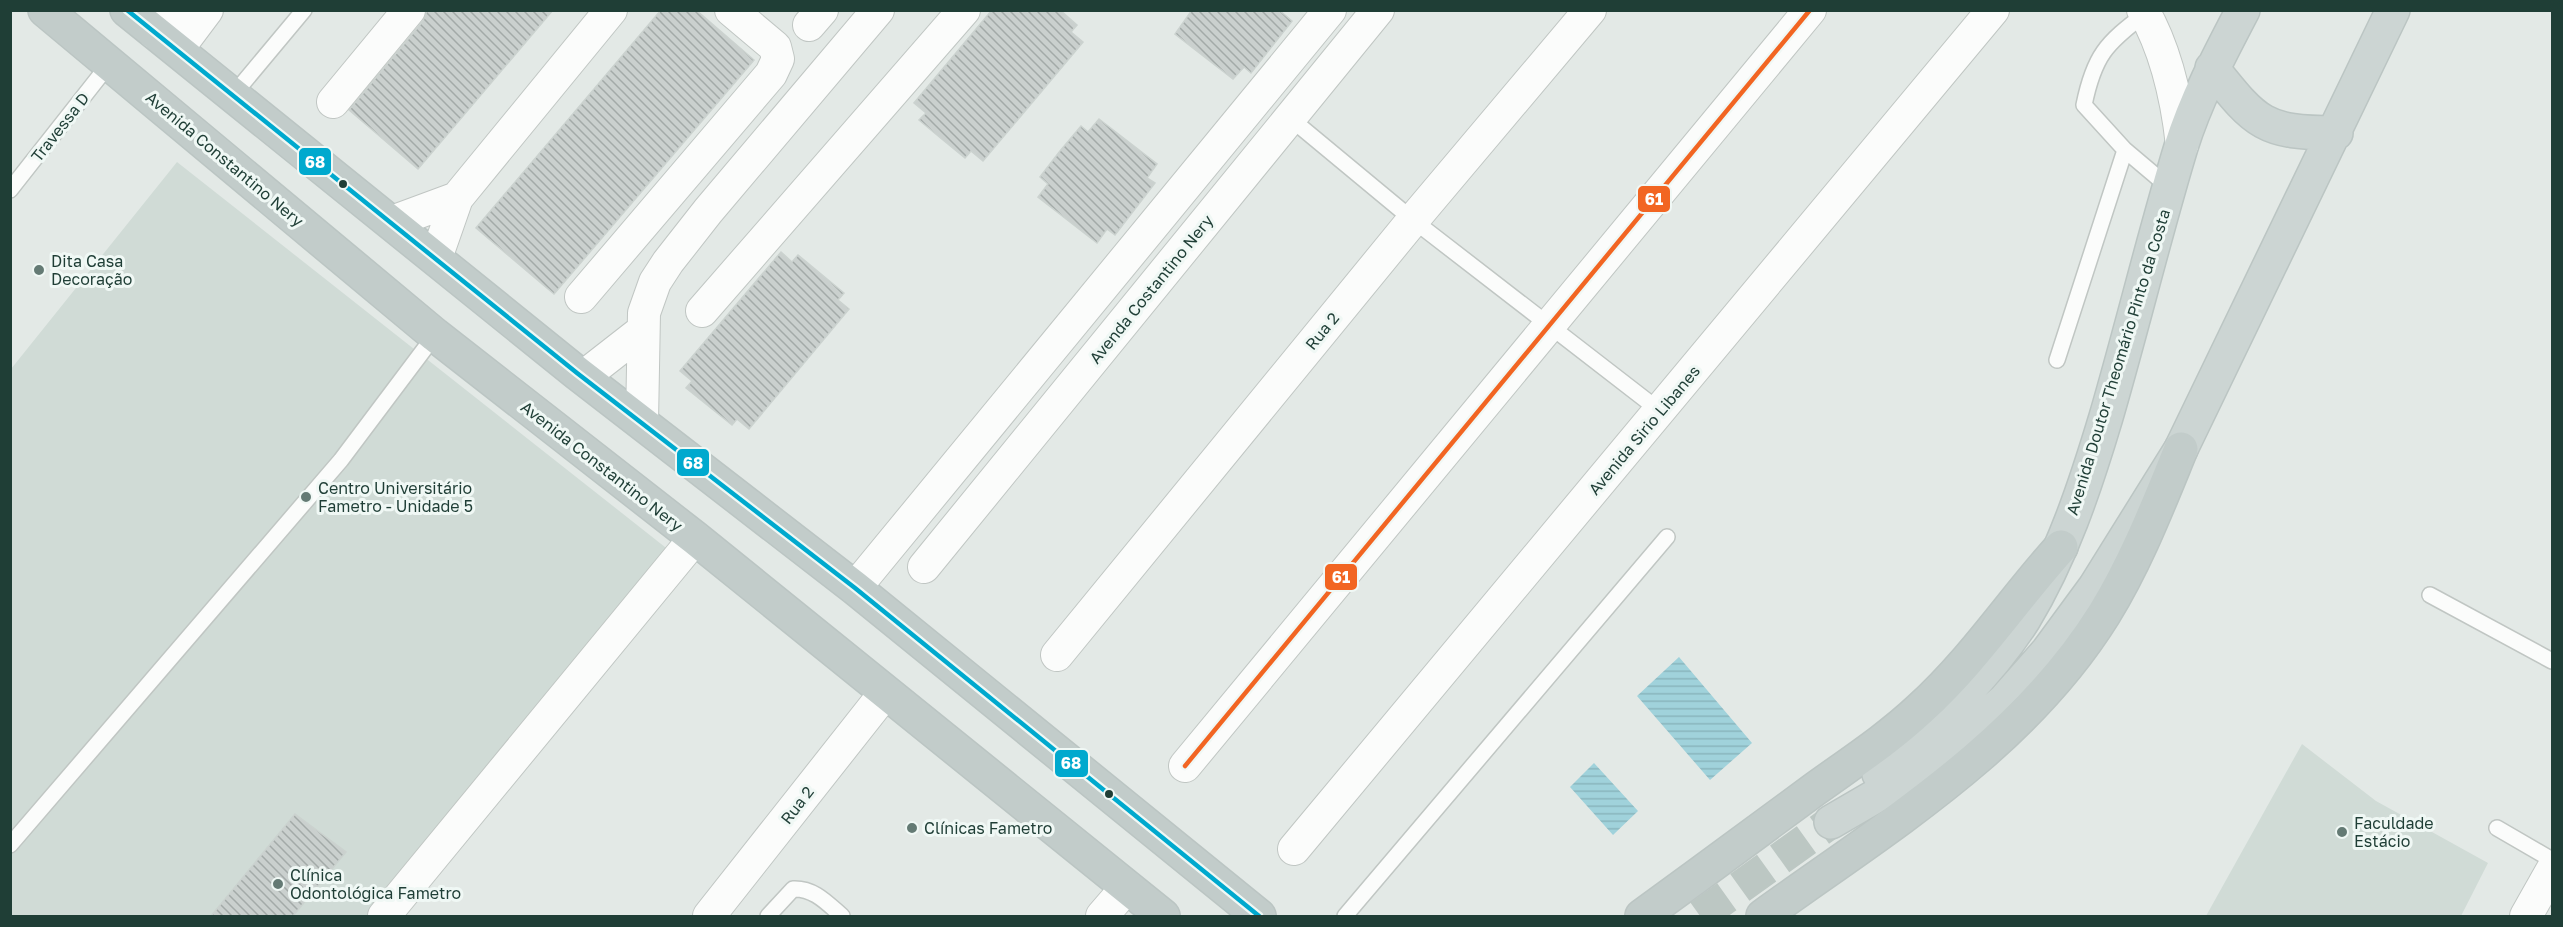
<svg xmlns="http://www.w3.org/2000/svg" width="2563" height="927" font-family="'Golos Text',sans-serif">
	<defs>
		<pattern id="water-rules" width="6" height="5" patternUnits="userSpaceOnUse" patternTransform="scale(1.5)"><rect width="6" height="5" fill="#a0d2db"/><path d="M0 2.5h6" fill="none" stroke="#89b5bd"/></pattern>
		<pattern id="building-back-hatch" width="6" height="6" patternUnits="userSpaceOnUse" patternTransform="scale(1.5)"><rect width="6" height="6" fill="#cad0ce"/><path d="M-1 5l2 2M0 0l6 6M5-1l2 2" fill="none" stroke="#a3aaa8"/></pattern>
	</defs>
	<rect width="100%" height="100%" fill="#e3e9e6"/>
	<path fill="#d0dbd6" d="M177,162l493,389 -300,365h-359v-547z
		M2302,744l74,57 112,62 -27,53h-255z"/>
	<path fill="url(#water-rules)" d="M1679,657l73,86 -42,37 -73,-84z
		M1594,763l44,48 -25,24 -43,-48z"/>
	<path fill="url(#building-back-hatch)" stroke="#cbd2cf" stroke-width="1.5" d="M427,10h126l-135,159 -69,-59 74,-89z
		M661,10h35l58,50 -200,234 -78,-66z
		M992,10h68l17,15 -6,7 12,10 -100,119 -12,-10 -6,7 -22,-18 -24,-20 7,-7 -12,-10z
		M1192,10h87l13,11 -41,52 -7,-6 -11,12 -58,-45z
		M1099,119l58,45 -10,14 8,5 -40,52 -8,-6 -10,14 -59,-46 10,-13 -8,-7 20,-26 21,-25 7,6z
		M781,252l11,10 6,-7 46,38 -6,7 11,9 -100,120 -12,-10 -5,6 -46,-37 6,-7 -12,-10z
		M295,814l51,38 -53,64h-82z"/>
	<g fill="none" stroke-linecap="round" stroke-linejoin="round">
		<path stroke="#bcc7c3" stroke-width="33" stroke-dasharray="33 16" stroke-linecap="butt" d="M1700,916l131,-94"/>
		<defs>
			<path id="service" d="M2145,14c-39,29 -51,42 -61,91l41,45 45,38
				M233,95l71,-85
				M1290,118l123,102 247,191
				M10,190l100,-127
				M2057,360l68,-210
				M2430,595l122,66
				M2497,828l55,32
				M10,845l331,-385 94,-125
				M768,916l25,-27c21,-1 34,14 49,27
				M1345,916l322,-379"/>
			<path id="minor" d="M2143,10c23,40 34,90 39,135
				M809,25l13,-15
				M155,33l19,-23
				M177,50l30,-40
				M333,102l76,-92
				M392,222l65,-24
				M436,258l21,-60 154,-188
				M581,297l190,-223 7,-15 -3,-12 -44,-37
				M702,311l262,-301
				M583,377l59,-46
				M642,422l2,-109 11,-31 13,-20 40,-51 170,-201
				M924,567l454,-557
				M855,588l475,-578
				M1057,655l356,-435 177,-210
				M1185,766l625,-756
				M1294,849l699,-839
				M384,916l311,-378
				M709,916l176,-223
				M1102,916l25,-29
				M2526,916l26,-46"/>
			<path id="primary" d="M2212,68c44,55 51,65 124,65
				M1879,774c52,-47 107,-95 145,-155 38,-63 61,-132 82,-202 26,-89 48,-181 75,-270 15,-48 39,-93 62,-137
				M1831,822l74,-43 53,-39 47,-40 43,-49 47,-64 86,-138 212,-439"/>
			<path id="trunk" d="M45,10l390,325 260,203 468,378
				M127,10l450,363 278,215 404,328
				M1642,916c58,-42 116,-85 173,-127 36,-26 73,-50 105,-80 54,-49 93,-109 141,-162
				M1763,916c123,-89 259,-170 341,-302 32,-52 54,-109 77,-165"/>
		</defs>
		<use href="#service" stroke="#c0c6c3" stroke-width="18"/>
		<use href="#minor" stroke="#c0c6c3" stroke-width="34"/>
		<use href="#primary" stroke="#bbc5c3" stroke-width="36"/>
		<use href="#trunk" stroke="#bbc5c3" stroke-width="36"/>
		<use href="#service" stroke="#fbfcfb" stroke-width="15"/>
		<use href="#minor" stroke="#fbfcfb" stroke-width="32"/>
		<use href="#primary" stroke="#ccd5d3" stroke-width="33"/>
		<use href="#trunk" stroke="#c2ccca" stroke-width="33"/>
		<defs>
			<path id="bus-1" d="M127,10l450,363 278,215 404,328"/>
			<path id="bus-2" d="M1185,766l625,-756"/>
		</defs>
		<use href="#bus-1" stroke="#f0f8f5" stroke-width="9"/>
		<use href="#bus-2" stroke="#f0f8f5" stroke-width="9"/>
		<use href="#bus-1" stroke="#00a9ce" stroke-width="4.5"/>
		<use href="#bus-2" stroke="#f26522" stroke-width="4.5"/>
	</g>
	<g fill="#1f3e36" stroke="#f0f8f5" stroke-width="2">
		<circle cx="343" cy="184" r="5"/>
		<circle cx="1109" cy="794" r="5"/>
	</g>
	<g fill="#647a74" stroke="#f0f8f5" stroke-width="2">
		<circle cx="39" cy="270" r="6"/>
		<circle cx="306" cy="497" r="6"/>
		<circle cx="912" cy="828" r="6"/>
		<circle cx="2342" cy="832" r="6"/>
		<circle cx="278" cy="884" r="6"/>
	</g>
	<g text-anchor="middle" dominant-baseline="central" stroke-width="6" stroke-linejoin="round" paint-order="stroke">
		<g font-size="16" fill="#1f3e36" stroke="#f0f8f5">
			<text transform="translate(60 127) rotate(-52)">Travessa D</text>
			<text transform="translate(225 159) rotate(40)">Avenida Constantino Nery</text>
			<text transform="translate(1151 289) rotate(-51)">Avenda Costantino Nery</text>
			<text transform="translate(1322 331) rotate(-51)">Rua 2</text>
			<text transform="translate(2118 362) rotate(-73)">Avenida Doutor Theomário Pinto da Costa</text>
			<text transform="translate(1644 430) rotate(-50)">Avenida Sirio Libanes</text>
			<text transform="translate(602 466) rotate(38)">Avenida Constantino Nery</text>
			<text transform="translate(797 805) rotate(-52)">Rua 2</text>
		</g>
		<g font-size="16" fill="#1f3e36" stroke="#f0f8f5" text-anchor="start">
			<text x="51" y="261">Dita Casa<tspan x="51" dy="18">Decoração</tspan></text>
			<text x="318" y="488">Centro Universitário<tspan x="318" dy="18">Fametro - Unidade 5</tspan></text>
			<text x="2354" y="823">Faculdade<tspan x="2354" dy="18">Estácio</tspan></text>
			<text x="924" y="828">Clínicas Fametro</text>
			<text x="290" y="875">Clínica<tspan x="290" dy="18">Odontológica Fametro</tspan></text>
		</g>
	</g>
	<g stroke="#f0f8f5" stroke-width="2">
		<rect x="298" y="147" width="34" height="29" rx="6" fill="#00a9ce"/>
		<rect x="1637" y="185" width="34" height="28" rx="6" fill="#f26522"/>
		<rect x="676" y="448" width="34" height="29" rx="6" fill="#00a9ce"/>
		<rect x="1324" y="563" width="34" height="28" rx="6" fill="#f26522"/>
		<rect x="1054" y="749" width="35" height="29" rx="6" fill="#00a9ce"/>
	</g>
	<g font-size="16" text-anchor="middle" font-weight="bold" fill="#fff">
		<text x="315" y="168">68</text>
		<text x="1654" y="205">61</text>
		<text x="693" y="469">68</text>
		<text x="1341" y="583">61</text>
		<text x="1071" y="769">68</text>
	</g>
	<rect width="2563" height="927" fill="none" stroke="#1f3e36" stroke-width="24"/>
</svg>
